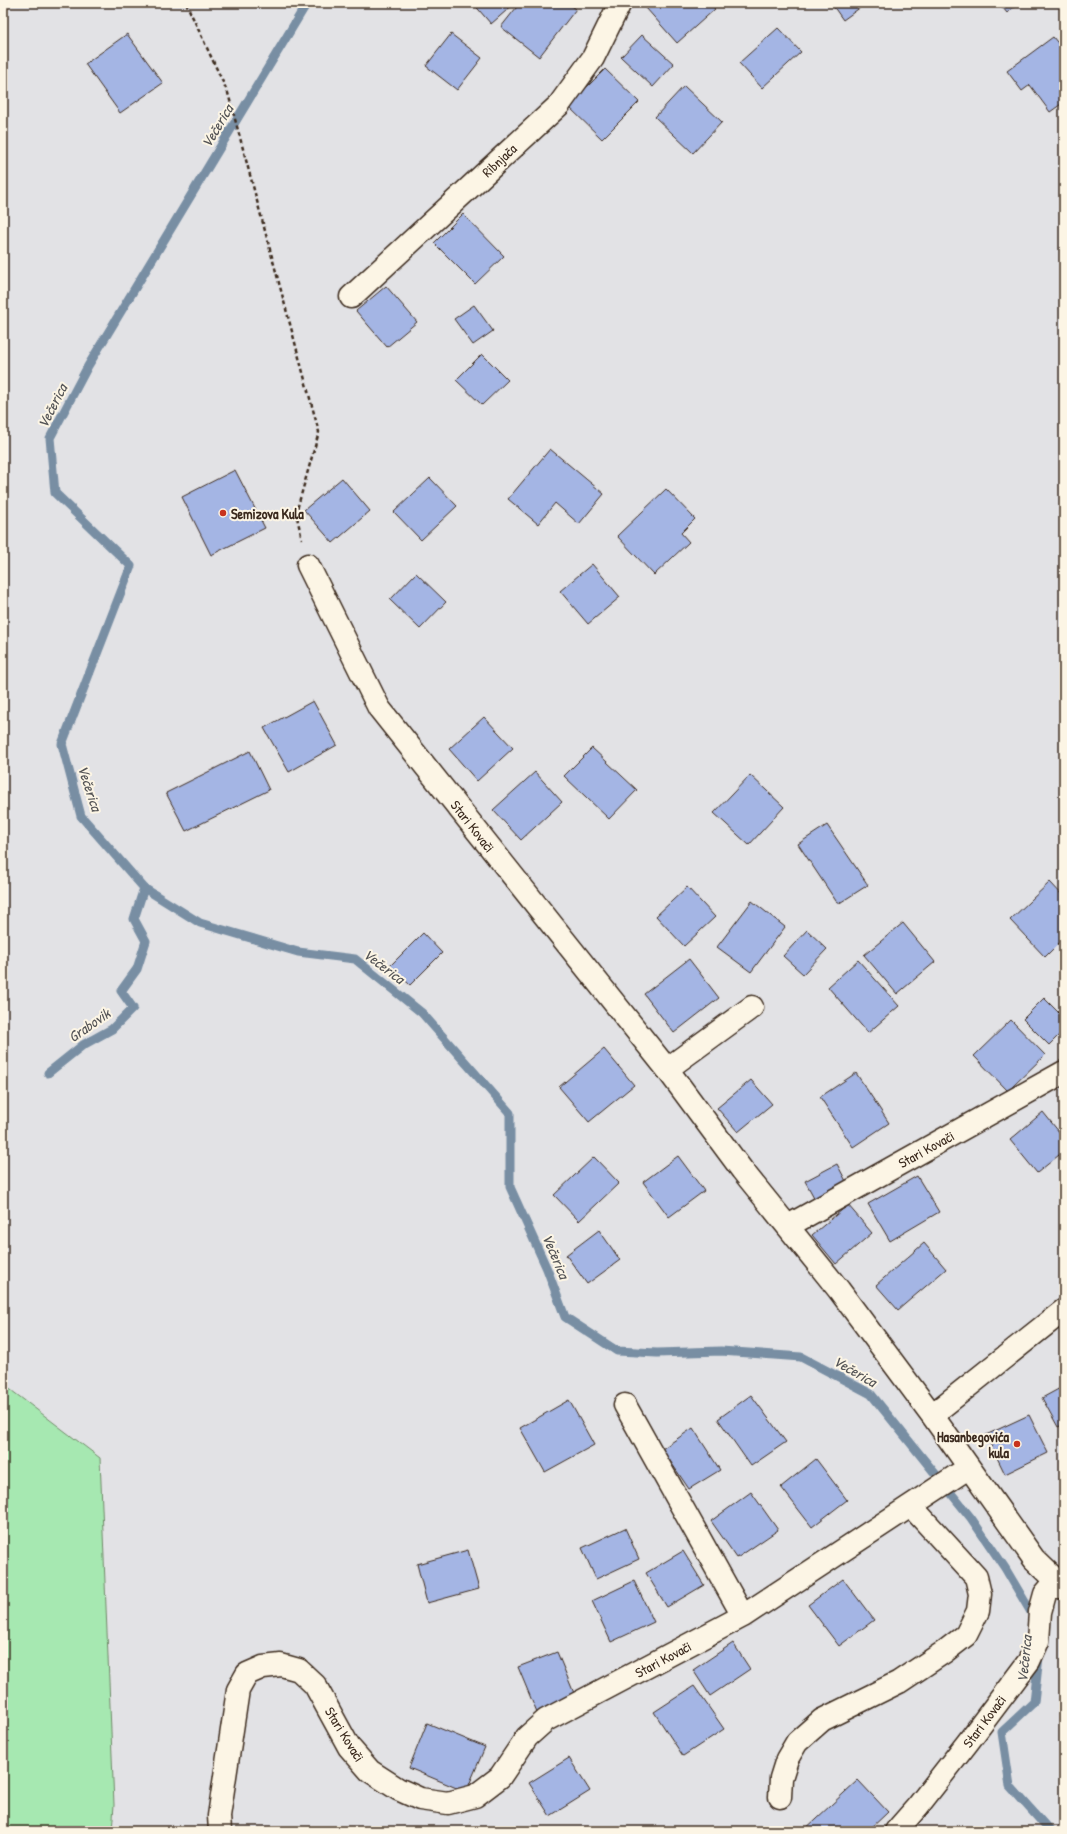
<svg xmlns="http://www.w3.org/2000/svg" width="1067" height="1834" font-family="'Patrick Hand',sans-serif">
	<rect width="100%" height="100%" fill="#e2e2e5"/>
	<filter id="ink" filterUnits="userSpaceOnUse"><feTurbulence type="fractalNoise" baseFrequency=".025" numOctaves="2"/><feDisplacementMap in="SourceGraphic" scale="8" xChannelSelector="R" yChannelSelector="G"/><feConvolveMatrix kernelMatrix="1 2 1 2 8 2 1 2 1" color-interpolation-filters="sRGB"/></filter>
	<g filter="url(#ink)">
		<path fill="#a6e8b1" stroke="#708968" d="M3,1384l97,74 14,347 -2,26h-109z"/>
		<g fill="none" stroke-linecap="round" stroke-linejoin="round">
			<path stroke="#788ea3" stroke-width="9" d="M307,3l-219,363 -38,72 5,55 76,73 -69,178 19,72 63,72 56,35 98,29 57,7 67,54 88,100v74l37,82 18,48 52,34 40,2 64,-2 80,6 70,37 100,124 34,50 30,51
				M48,1073l35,-28 29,-16 21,-21 -12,-17 16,-22 9,-28 -12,-22 10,-31
				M1039,1656l-5,46 -32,30 8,54 40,45"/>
		</g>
		<path fill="#a4b5e4" stroke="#3b2a1e" d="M473,3h42l-24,21z
			M520,3h48l8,6 -37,48 -38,-30z
			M651,3h58l6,6 -38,34 -31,-35z
			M831,3h27l3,4 -18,13z
			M999,3h20l-12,10z
			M778,28l23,24 -39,36 -23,-25z
			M127,34l36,49 -43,30 -35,-49z
			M451,34l31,24 -25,32 -31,-24z
			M642,35l32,29 -21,23 -32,-30z
			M1053,37l8,10 3,-3v58l-14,10 -20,-27 -8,6 -15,-20z
			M605,69l34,33 -37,37 -34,-33z
			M684,86l38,36 -29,31 -38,-36z
			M463,214l41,42 -29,28 -41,-41z
			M386,286l31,36 -30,25 -31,-36z
			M474,305l19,26 -20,14 -19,-26z
			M482,354l26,26 -26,25 -26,-25z
			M550,449l54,45 -25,30 -24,-21 -17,21 -30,-25z
			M235,470l30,58 -54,27 -29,-58z
			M342,478l28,33 -37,32 -29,-33z
			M430,478l27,28 -36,34 -27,-28z
			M666,489l29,30 -14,14 8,9 -35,33 -37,-39z
			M592,564l28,33 -32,27 -28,-33z
			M416,573l30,29 -26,27 -30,-29z
			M313,701l24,44 -48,27 -25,-44z
			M484,717l29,31 -36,33 -28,-32z
			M592,748l45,42 -28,29 -45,-43z
			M250,751l19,39 -83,41 -20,-38z
			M535,772l27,30 -41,38 -28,-30z
			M750,775l34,32 -35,38 -35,-32z
			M827,825l41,60 -30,19 -40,-60z
			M1050,882l14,15v41l-19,19 -35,-37z
			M687,887l28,30 -31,29 -28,-30z
			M752,901l33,26 -34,45 -34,-25z
			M903,923l32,39 -38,32 -33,-39z
			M807,930l20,19 -24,25 -20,-18z
			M423,933l19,20 -32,32 -20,-19z
			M689,959l30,39 -45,35 -30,-39z
			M858,960l41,46 -31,27 -40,-46z
			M1044,998l20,20v12l-15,15 -26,-26z
			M1011,1020l34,35 -37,36 -34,-35z
			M604,1049l30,36 -45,37 -30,-35z
			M856,1073l33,50 -36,24 -33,-50z
			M751,1080l21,24 -34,28 -21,-24z
			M1043,1112l21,26v13l-27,22 -27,-33z
			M678,1156l26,35 -35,26 -26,-35z
			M594,1157l25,26 -40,38 -25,-26z
			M837,1164l10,19 -31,18 -11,-20z
			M917,1176l22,36 -49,29 -22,-37z
			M848,1205l24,28 -36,31 -24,-29z
			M599,1230l21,30 -33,24 -21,-29z
			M924,1243l22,26 -48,41 -22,-25z
			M1064,1386v38l-6,3 -16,-29z
			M751,1395l35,47 -35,24 -33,-47z
			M569,1400l25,45 -49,27 -25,-44z
			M1029,1415l19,38 -43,21 -19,-39z
			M693,1428l27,42 -31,19 -27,-40z
			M816,1459l31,41 -35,27 -31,-40z
			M751,1492l27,38 -41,28 -26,-37z
			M625,1528l14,31 -43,20 -14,-31z
			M468,1550l11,39 -52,14 -10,-39z
			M683,1551l21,34 -37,22 -21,-34z
			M843,1579l31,41 -35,26 -31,-41z
			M634,1581l20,41 -43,20 -19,-41z
			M733,1643l17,26 -40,27 -17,-26z
			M557,1652l19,46 -39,15 -19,-46z
			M694,1686l30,43 -41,27 -29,-44z
			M427,1723l58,24 -19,45 -57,-24z
			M569,1758l21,33 -40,25 -21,-33z
			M858,1780l30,32 -20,19h-65z"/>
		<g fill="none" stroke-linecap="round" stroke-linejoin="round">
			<defs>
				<path id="street" d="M351,297l208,-192 34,-47 27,-55
					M308,565l71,143 288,361 75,101 97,120 93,125 102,144 30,29
					M667,1069l85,-62
					M788,1226l276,-154
					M625,1405l118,211
					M932,1415l132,-105
					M780,1797l1,-19 6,-19 10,-17 25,-22 77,-38 45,-30 22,-17 12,-24 2,-17 -4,-17 -65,-71
					M220,1831l-1,-15 19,-126 9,-16 16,-7 18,-2 18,5 16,15 34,62 21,24 28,18 22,10 28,4 27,-7 25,-19 27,-40 19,-17 197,-104 225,-148
					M896,1831l22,-25 50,-64 61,-81 9,-20 2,-29 5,-18 6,-7h12"/>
			</defs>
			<use href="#street" stroke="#3b2a1e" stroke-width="25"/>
			<path stroke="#3b2a1e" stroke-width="2.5" stroke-dasharray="4 3" stroke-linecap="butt" d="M186,3l42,90 91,339 -23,81 6,26"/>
			<use href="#street" stroke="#fcf5e5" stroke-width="22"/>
		</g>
	</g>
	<g fill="#c8321e" stroke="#fcf5e5" stroke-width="1.5">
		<circle cx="223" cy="513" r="4"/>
		<circle cx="1017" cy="1444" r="4"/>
	</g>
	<g text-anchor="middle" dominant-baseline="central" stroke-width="4" stroke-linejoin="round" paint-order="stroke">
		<g font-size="14" fill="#3b2a1e" stroke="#fcf5e5">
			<text transform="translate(499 160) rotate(-43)">Ribnjača</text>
			<text transform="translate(473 826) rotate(52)">Stari Kovači</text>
			<text transform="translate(926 1149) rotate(-29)">Stari Kovači</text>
			<text transform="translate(663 1659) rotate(-28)">Stari Kovači</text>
			<text transform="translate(984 1721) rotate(-53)">Stari Kovači</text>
			<text transform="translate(345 1734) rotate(58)">Stari Kovači</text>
		</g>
		<g font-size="14" font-weight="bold" fill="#3b2a1e" stroke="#fcf5e5" text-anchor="start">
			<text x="231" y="513">Semizova Kula</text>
			<text x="1009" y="1436" text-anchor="end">Hasanbegovića<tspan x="1009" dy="16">kula</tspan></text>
		</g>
		<g font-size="15" font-style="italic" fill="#545456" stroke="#fcf5e5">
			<text transform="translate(217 126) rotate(-59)">Večerica</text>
			<text transform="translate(52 406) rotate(-63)">Večerica</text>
			<text transform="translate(90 788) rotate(72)">Večerica</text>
			<text transform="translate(384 966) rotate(37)">Večerica</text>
			<text transform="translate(89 1025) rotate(-35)">Grabovik</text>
			<text transform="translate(556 1256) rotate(67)">Večerica</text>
			<text transform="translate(855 1371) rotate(30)">Večerica</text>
			<text transform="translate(1024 1659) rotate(-84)">Večerica</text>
		</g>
	</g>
	<rect width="1067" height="1834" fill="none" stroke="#fcf5e5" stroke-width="16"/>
	<rect x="8" y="8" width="1051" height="1818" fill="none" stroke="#3b2a1e" stroke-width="1.5" filter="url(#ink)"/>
</svg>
